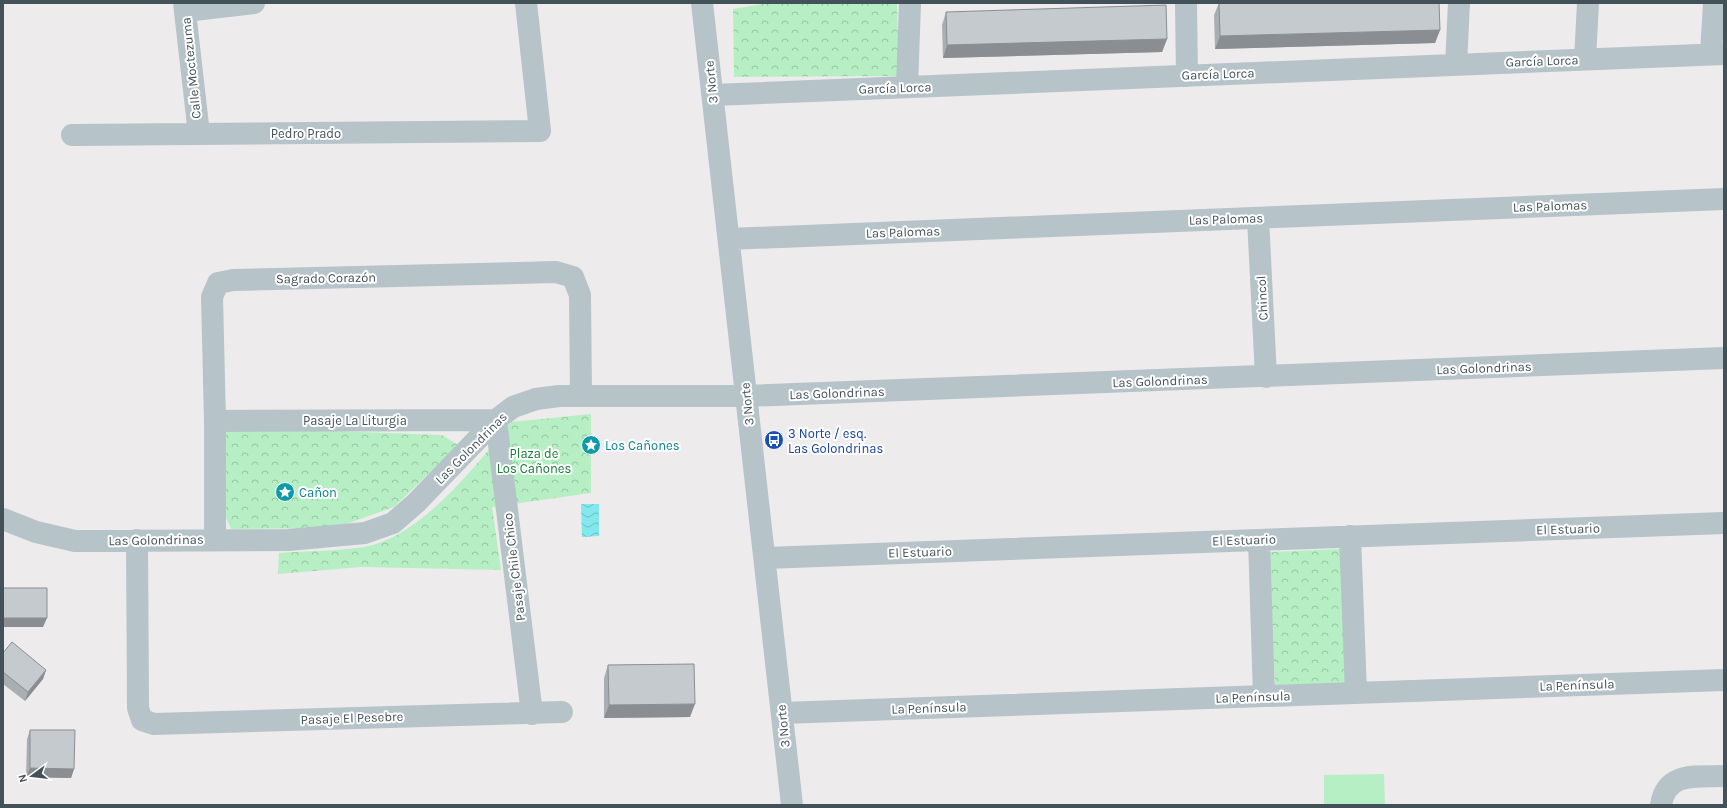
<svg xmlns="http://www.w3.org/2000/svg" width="1727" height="808" font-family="Karla,sans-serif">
	<defs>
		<pattern id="park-crowns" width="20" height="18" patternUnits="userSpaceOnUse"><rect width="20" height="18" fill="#b6efc3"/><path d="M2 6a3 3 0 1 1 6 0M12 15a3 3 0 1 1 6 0" fill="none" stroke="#96c4a1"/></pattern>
		<pattern id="water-waves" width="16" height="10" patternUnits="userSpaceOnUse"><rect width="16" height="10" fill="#82e8ed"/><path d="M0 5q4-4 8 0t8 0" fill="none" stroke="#6cbfc3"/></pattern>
	</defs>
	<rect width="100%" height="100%" fill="#eeebec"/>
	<path fill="#b6efc3" d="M1384,774l1,31h-61v-30z"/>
	<path fill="url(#park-crowns)" d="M768,3h129l2,73 -165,1 -1,-68z
		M591,414v79l-99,14 9,63 -140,-3 -83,7 1,-21c27,-2 59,-2 85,-6 57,-10 112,-81 147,-125z
		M221,427l221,8 16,10 -64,62 -59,21 -104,1 -9,-21z
		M1343,549l6,134 -74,2 -6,-133z"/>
	<path fill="url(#water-waves)" d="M581,504h18v32l-17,1z"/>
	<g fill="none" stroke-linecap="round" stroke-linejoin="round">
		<path stroke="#b6c3c9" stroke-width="22" d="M184,3l15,131
			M702,3l90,802
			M1186,3l1,73
			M185,11l69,-8
			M1711,54l3,-51
			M1585,59l3,-56
			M1456,65l3,-62
			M907,87l3,-84
			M713,95l1011,-41
			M72,135l468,-4 -14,-128
			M1258,218l8,159
			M729,239l995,-40
			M215,421l281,-1 36,294
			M3,519l33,13 39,9 213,-1 77,-7 28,-10 23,-20 80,-83 17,-13 23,-8 23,-3h187l978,-38
			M1350,536l6,157
			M215,539v-118l-3,-124 6,-14 15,-3 323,-8 17,5 7,18 1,100
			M137,540l1,168 4,12 12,4 408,-12
			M1259,540l5,156
			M765,558l959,-35
			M782,713l942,-33
			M1661,805c5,-34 36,-28 63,-29"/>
	</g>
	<path fill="#a9aeb2" d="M1219,3h220l1,27 -5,13 -220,6 -1,-34z
		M946,12l221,27 -5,13 -219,6 -1,-33z
		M3,653l43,17 -3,9 -18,22 -22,-17z
		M608,665l82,52 -86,1v-40z
		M30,730l44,39 -3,9 -45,-1 1,-38z"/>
	<path fill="#8a8d91" d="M1440,30l-5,13 -220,6 5,-13z
		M1167,39l-5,13 -219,6 4,-13z
		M3,618h44l-4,9h-40z
		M46,670l-3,9 -18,22 3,-9z
		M695,704l-5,13 -86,1 5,-13z
		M30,768l44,1 -3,9 -45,-1z"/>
	<path fill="#c5cacf" stroke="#8a8d91" d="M1219,3h220l1,27 -220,6z
		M1166,5l1,34 -220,6 -1,-33z
		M3,588h44v30h-44z
		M12,642l34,28 -18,22 -25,-20v-19z
		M694,664l1,40 -86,1 -1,-40z
		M30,730h45l-1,39 -44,-1z"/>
	<defs>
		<symbol id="bus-disc" viewBox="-11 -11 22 22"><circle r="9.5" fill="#1a4fb4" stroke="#fff"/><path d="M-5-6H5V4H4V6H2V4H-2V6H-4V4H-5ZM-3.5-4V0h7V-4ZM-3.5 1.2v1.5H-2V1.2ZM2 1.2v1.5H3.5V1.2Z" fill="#fff"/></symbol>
		<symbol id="sight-disc" viewBox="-11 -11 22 22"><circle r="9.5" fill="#0f9aa8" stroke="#fff"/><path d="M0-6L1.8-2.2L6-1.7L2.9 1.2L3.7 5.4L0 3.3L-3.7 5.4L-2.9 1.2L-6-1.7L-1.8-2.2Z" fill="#fff"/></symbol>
	</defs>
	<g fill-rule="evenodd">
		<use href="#bus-disc" x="763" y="429" width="22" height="22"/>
		<use href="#sight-disc" x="580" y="434" width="22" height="22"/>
		<use href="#sight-disc" x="274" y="481" width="22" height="22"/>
	</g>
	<g text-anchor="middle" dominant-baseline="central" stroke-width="4" stroke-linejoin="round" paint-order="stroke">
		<g font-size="13" fill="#435259" stroke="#fff">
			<text transform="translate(1542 61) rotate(-2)">García Lorca</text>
			<text transform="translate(191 68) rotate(-96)">Calle Moctezuma</text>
			<text transform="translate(1218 74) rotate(-2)">García Lorca</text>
			<text transform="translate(711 82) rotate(-96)">3 Norte</text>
			<text transform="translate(895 88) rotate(-2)">García Lorca</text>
			<text x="306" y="133">Pedro Prado</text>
			<text transform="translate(1550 206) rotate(-2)">Las Palomas</text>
			<text transform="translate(1226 219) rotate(-2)">Las Palomas</text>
			<text transform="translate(903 232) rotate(-2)">Las Palomas</text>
			<text transform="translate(326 278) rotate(-1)">Sagrado Corazón</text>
			<text transform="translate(1262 298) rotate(-93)">Chincol</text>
			<text transform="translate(1484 368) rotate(-2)">Las Golondrinas</text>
			<text transform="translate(1160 381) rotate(-2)">Las Golondrinas</text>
			<text transform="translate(837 393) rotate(-2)">Las Golondrinas</text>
			<text transform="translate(747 404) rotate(-96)">3 Norte</text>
			<text x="355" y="420">Pasaje La Liturgia</text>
			<text transform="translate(471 448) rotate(-45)">Las Golondrinas</text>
			<text transform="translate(1568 529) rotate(-2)">El Estuario</text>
			<text transform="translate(156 540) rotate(-1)">Las Golondrinas</text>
			<text transform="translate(1244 540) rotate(-2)">El Estuario</text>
			<text transform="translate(920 552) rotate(-2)">El Estuario</text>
			<text transform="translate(514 567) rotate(-97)">Pasaje Chile Chico</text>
			<text transform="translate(1577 685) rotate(-2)">La Península</text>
			<text transform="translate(1253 697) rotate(-2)">La Península</text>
			<text transform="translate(929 708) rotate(-2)">La Península</text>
			<text transform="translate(352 718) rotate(-2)">Pasaje El Pesebre</text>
			<text transform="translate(783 726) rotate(-96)">3 Norte</text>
		</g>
		<g font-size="13" fill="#164399" stroke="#fff" text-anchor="start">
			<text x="788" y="433">3 Norte / esq.<tspan x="788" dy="15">Las Golondrinas</tspan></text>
		</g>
		<g font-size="13" fill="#0d838f" stroke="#fff" text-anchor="start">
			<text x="605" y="445">Los Cañones</text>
			<text x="299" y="492">Cañon</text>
		</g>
		<g font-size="13" fill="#147b37" stroke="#fff">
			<text x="534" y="453">Plaza de<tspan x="534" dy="15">Los Cañones</tspan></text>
		</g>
	</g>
	<rect width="1727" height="808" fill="none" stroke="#435259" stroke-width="8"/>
	<g transform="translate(32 776) rotate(255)" stroke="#ffffff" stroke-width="3" paint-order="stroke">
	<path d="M0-3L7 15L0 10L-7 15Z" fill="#435259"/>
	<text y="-6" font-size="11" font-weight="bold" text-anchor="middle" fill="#435259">N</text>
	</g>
</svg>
